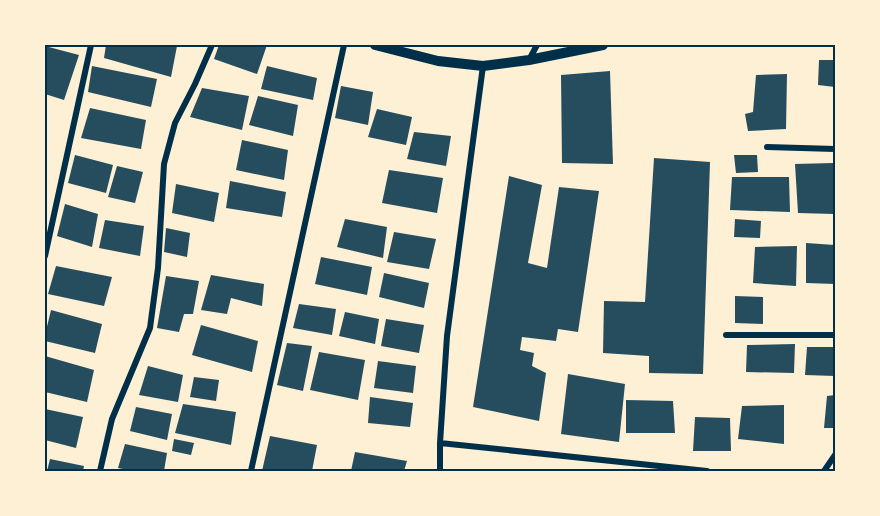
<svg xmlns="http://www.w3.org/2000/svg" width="880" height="516" font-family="'Work Sans',sans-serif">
	<rect width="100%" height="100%" fill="#fdf0d5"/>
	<path fill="#264d5e" d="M106,45l71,1 -6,31 -67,-19z
		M219,45h48l-10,29 -43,-15z
		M45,46l34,9 -15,45 -19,-6z
		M819,60h16v27l-17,-2z
		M92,66l65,13 -6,28 -63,-15z
		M267,66l50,12 -4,22 -52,-11z
		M610,71l3,93 -51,-1 -1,-88z
		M787,74l-1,55 -38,2 -3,-17 8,-2 3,-37z
		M341,86l32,6 -5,33 -33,-7z
		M202,88l47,8 -7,34 -52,-13z
		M258,96l40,9 -5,31 -44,-11z
		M90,108l56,12 -5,29 -60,-11z
		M377,109l35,8 -6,28 -38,-8z
		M414,132l37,4 -5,30 -39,-7z
		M242,140l46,10 -4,30 -48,-10z
		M75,155l38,10 -7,28 -38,-10z
		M734,155h23l1,17 -22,1z
		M654,158l56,4 -7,212 -54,-1v-17l-46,-3 1,-52 41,1z
		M833,163l1,51 -36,-1 -3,-49z
		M117,166l26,6 -8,31 -27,-6z
		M389,170l54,8 -6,35 -55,-10z
		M509,176l33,9 -14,78 19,5 12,-81 40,4 -21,141 -20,-3 -2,12 -34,-4 -2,13 14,3 -2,13 14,7 -7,48 -66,-14z
		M732,177h57l1,35 -60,-2z
		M230,181l56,11 -4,25 -56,-9z
		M176,184l43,9 -5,29 -42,-9z
		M65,204l33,10 -6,33 -35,-11z
		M345,219l42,8 -4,31 -46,-11z
		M735,219l26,2 -1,17 -26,-1z
		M105,220l39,6 -4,30 -41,-8z
		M166,228l24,5 -3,24 -23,-5z
		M394,232l42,7 -7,30 -42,-7z
		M806,243l29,2v39l-29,-1z
		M797,246l-1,40 -43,-3 2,-36z
		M321,257l51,10 -5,28 -52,-11z
		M56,266l56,11 -8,29 -56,-12z
		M384,273l45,10 -5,25 -45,-11z
		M211,275l53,9 -2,22 -31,-8 -4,16 -26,-4z
		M166,276l33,5 -6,33h-9l-5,18 -22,-4z
		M735,296l28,1v27l-28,-1z
		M299,304l37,5 -4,26 -39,-7z
		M51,310l51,14 -7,29 -50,-12v-6z
		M345,312l34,7 -4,25 -36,-8z
		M386,319l38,6 -5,28 -38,-7z
		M201,325l57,16 -6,31 -60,-17z
		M287,343l25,3 -9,45 -26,-6z
		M795,344l-1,29 -48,-1 1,-27z
		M807,347h28v29l-30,-1z
		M319,352l46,8 -7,40 -48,-10z
		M45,356l49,14 -7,32 -42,-10z
		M378,361l38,5 -3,27 -39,-5z
		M148,366l35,9 -5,27 -39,-7z
		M568,374l57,10 -6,58 -58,-8z
		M194,377l25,3 -3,21 -26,-4z
		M835,395v33h-11l3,-32z
		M370,397l43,6 -3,24 -42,-4z
		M626,400l47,1 2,32h-49z
		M183,404l53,8 -5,33 -56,-12z
		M784,405v39l-46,-5 4,-33z
		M136,407l36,7 -5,26 -37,-9z
		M45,409l38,8 -7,31 -31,-8z
		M695,417l35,1 1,33h-38z
		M270,436l47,9 -5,26h-50z
		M174,439l20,4 -3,12 -19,-4z
		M125,444l42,9 -3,18h-32l-14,-3z
		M355,452l52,9 -3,10h-53z
		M50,459l34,7 -1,5h-36z"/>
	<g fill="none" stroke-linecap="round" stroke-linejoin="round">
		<path stroke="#003049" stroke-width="6" d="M529,60l8,-15
			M767,147l68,2
			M45,256l46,-211
			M726,335h109
			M440,443l7,-107 36,-270
			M100,471l12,-52 38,-91 8,-60 6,-104 11,-41 20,-39 17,-39
			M251,471l93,-426
			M440,471v-28l267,28
			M824,471l11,-16"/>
		<path stroke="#003049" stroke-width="10" d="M375,45l63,16 45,5 46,-6 74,-15"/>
	</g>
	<rect width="880" height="516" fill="none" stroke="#fdf0d5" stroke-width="93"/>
	<rect x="46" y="46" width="788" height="424" fill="none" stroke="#003049" stroke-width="2"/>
</svg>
